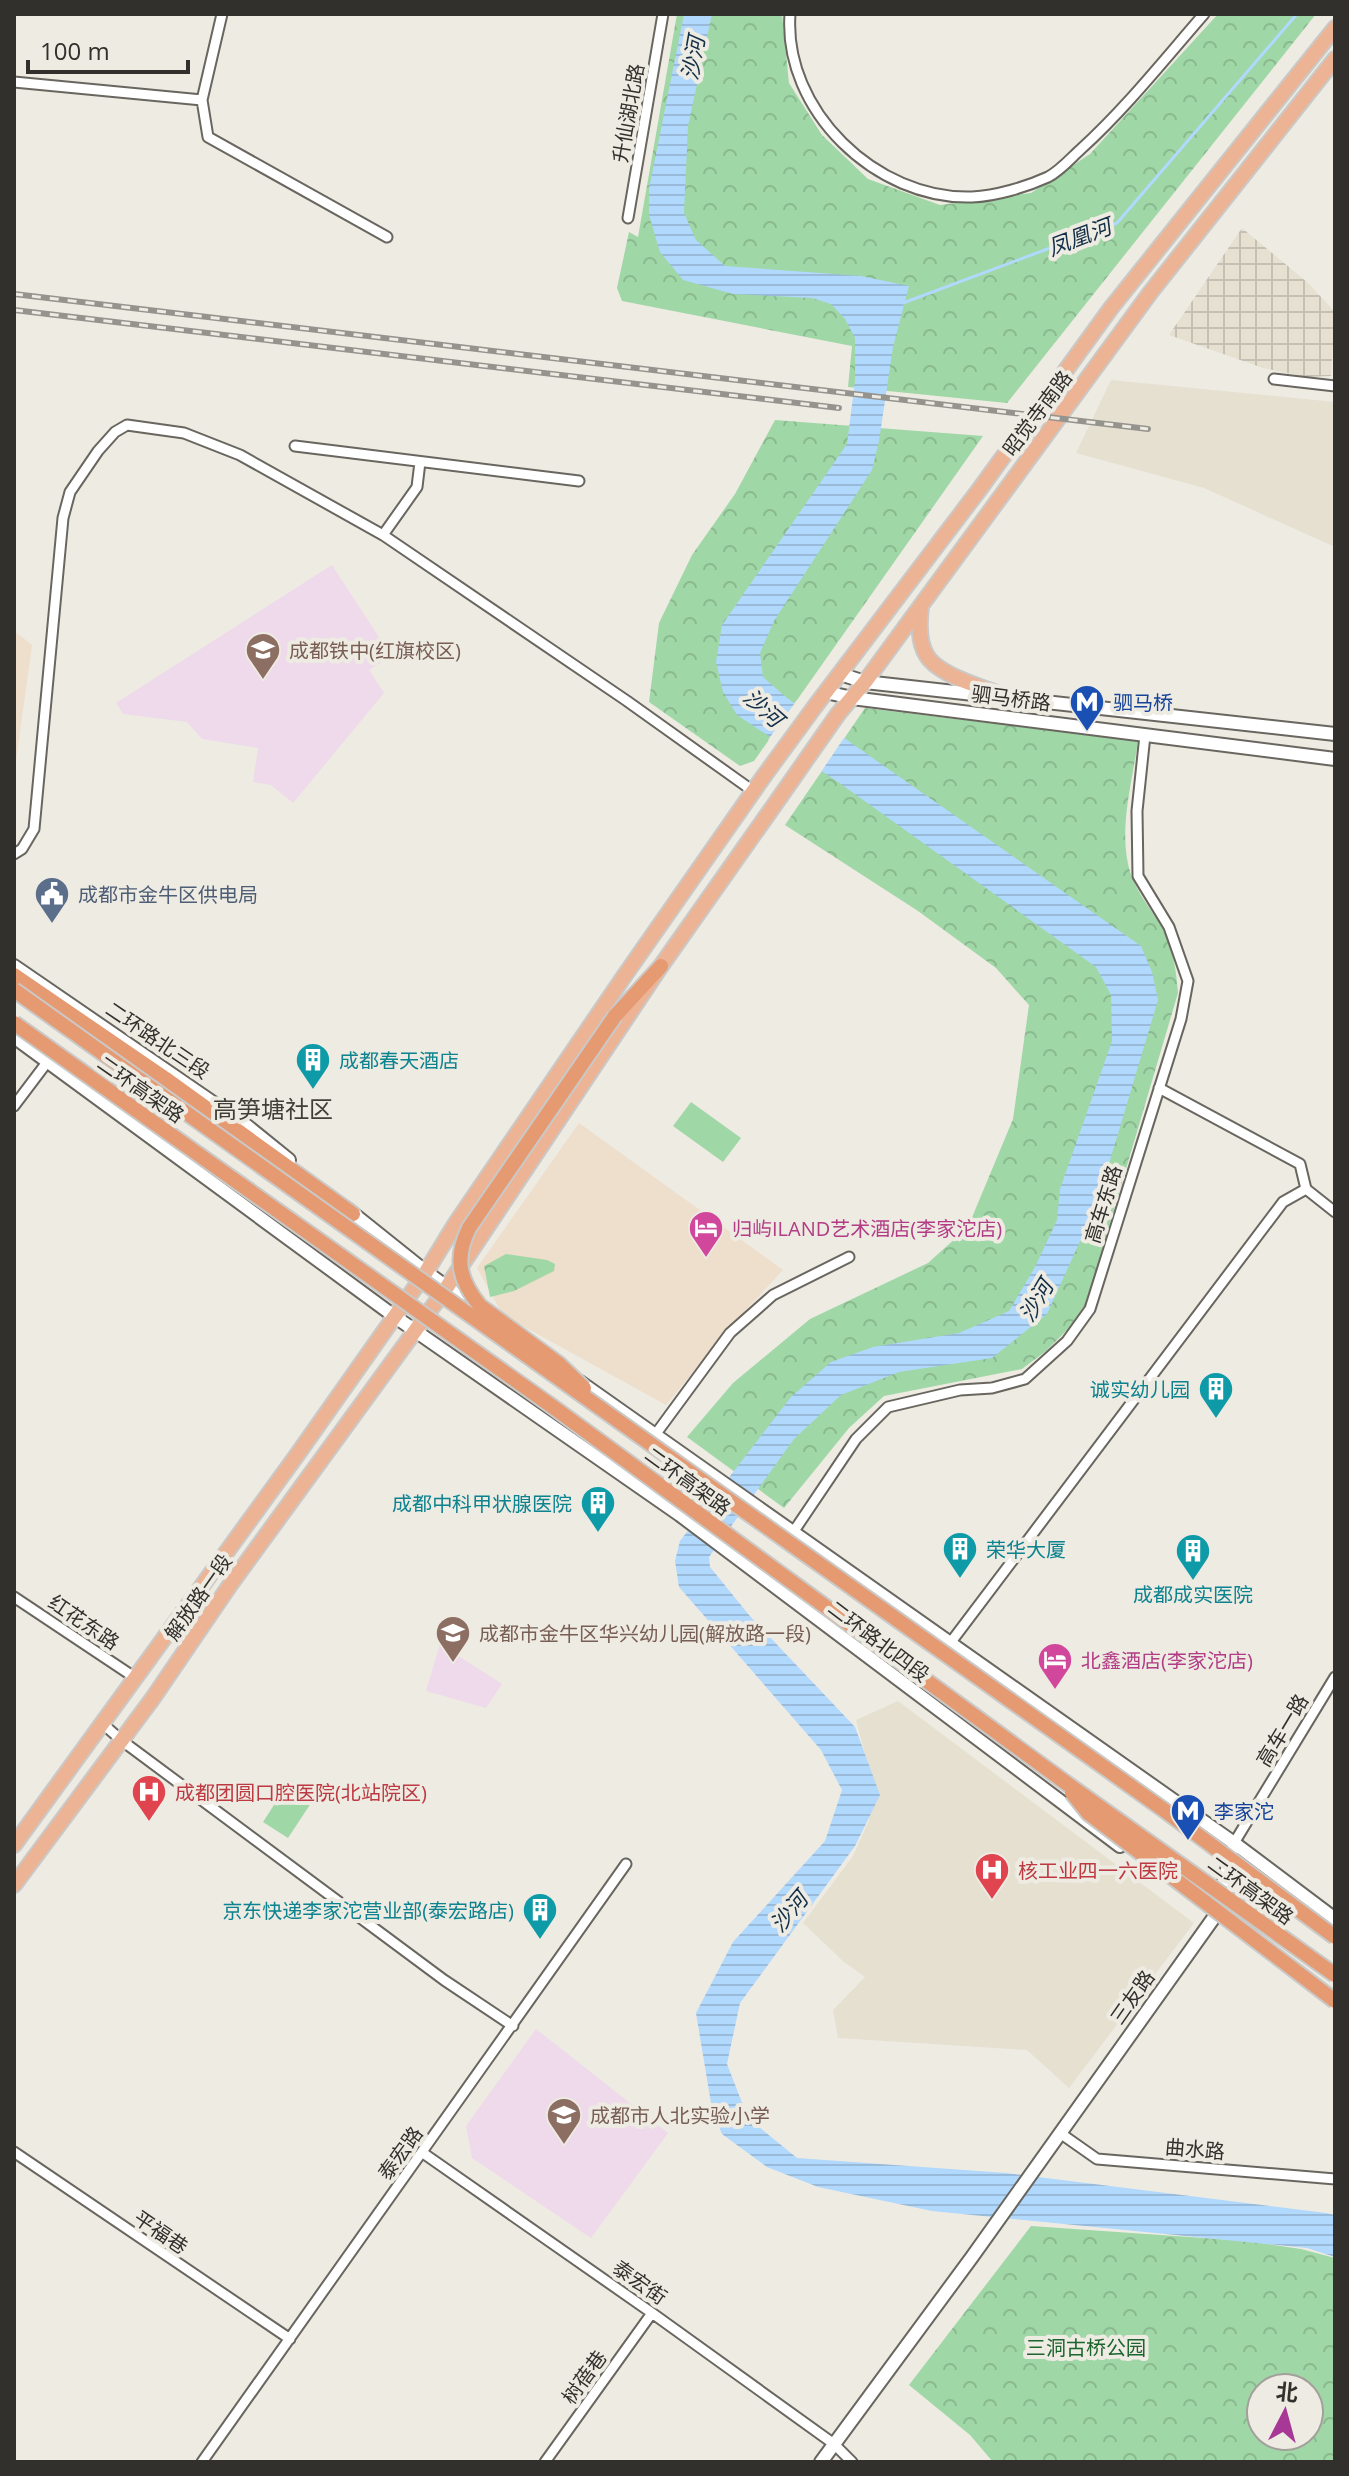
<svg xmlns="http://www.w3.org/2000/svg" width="1349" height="2476" font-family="'Open Sans','Noto Sans SC',sans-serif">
	<defs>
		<pattern id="industrial-grid" width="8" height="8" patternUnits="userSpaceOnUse" patternTransform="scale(2)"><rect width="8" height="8" fill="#e6e0d1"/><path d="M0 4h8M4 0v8" fill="none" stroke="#c6c0b4"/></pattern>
		<pattern id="park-crowns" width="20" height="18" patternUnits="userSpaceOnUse" patternTransform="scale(2)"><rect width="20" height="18" fill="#a0d7a6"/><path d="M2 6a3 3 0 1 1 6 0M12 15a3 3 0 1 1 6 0" fill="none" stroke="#8ab98f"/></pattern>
		<pattern id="water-rules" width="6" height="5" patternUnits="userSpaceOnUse" patternTransform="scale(2)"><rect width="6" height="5" fill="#b1d8fd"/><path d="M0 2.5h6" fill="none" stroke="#99bad9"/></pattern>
	</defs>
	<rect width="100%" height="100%" fill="#eeebe3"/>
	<path fill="#eedecc" d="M14,631l18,14 -18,130z
		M579,1123l204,147 -53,57 -64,78 -163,-90 -26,-47z"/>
	<path fill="url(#industrial-grid)" d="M1242,228l65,54 28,30 -4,64 -24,1 -44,-9 -94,-33z"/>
	<path fill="#eedaea" d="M332,565l59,91 -22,14 15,23 -91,110 -22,-18 -18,-3 5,-34 -56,-9 -15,-17 -64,-8 -7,-11z
		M440,1644l62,40 -16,24 -60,-17z
		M536,2029l132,104 -77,105 -119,-80 -6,-32z"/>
	<path fill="#e6e0d1" d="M1111,380l224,22v145l-131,-59 -128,-35z
		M898,1701l296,222 -125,165 -42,-38 -189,-12 -5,-28 32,-33 -21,-15 -41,-39 50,-67 16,-36 1,-47 -14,-53z"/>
	<path fill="#a0d7a6" d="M691,1102l50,36 -18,24 -50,-36z
		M290,1780l25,17 -27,41 -25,-16z"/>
	<path fill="url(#park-crowns)" fill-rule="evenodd" d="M677,14h105l7,69 33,52 46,44 72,26 91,-12 59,-39 128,-140h98l-309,389 -159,-16 4,-41 -230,-45 -5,-13 12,-56 9,5z
		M775,420l208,16 -229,325 -14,5 -91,-64 10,-79 33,-68 43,-61z
		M865,708l273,33c-6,43 -21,92 -7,134 7,18 18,32 28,48 14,22 17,45 19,70l-91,308 -13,22 -28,28 -24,18 -138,27 -35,32 -65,80 -97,-71 46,-54 77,-64 118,-56 40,-36 45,-108 16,-114 -33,-37 -78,-57 -133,-86z
		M506,1254l41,6 8,4 -1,7 -40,20 -24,6 -6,-31z
		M1031,2226l216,15 54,8 34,9v204h-342l-23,-27 -61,-50zM1261,2388h48v48h-48z"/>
	<path fill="url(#water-rules)" d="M684,14h28l-24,112 -4,87 12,27 29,26 136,10 48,10 -16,61 -14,94 -7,29 -98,151 -14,32 3,24 24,21 354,248 11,26 6,28 -61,204 -50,110 -55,44 -93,14 -58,23 -47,44 -85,118 1,10 39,48 106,112 25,68 -25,51 -115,157 -13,61 21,54 49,40 209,15 320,40 9,2v42l-28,-9 -375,-37 -114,-24 -51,-20 -45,-33 -10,-25 -16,-96 37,-71 92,-101 17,-51 -21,-40 -142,-163 -4,-26 5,-20 111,-144 40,-35 42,-15 86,-14 50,-22 26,-44 22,-47 3,-31 52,-148 -1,-46 -15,-28 -258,-185 -101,-67 -14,-23 -7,-30 6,-37 125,-181 8,-63v-43l-10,-19 -14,-15 -19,-6 -79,-4 -50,-14 -23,-28 -11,-37v-26z"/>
	<path fill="#eeebe3" d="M797,700l49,35 -27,40 -51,-35z"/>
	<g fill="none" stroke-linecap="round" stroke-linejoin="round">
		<path stroke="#b1d8fd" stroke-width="3" d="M903,303l214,-80 180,-209"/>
		<defs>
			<path id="minor" d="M222,14l-20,86 6,37 179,100
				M790,14c-7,96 86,186 182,183 24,-1 54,-10 76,-20 12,-6 23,-19 33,-28 45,-41 83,-89 123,-135
				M14,82l188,18
				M628,218l35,-204
				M1274,379l61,7
				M295,446l284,35
				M383,535l34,-48 3,-25
				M14,854l8,-5 12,-20 29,-311 7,-26 28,-41 17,-19 12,-7 57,8 56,22 143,80 244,166 126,90
				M1159,1088l141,76 6,25 29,23
				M14,1106l34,-45
				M655,1435l75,-102 43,-38 76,-38
				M794,1531l62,-92 32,-32 72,-17 32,-2 33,-9 42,-38 23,-32 91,-290 7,-38 -19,-54 -31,-51 -1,-65 8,-76
				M14,1597l120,80
				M951,1642l332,-440 23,-13
				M102,1723l19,17 323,240 69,46
				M1234,1843l101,-166
				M1060,2133l37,26 238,20
				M14,2152l276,187
				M423,2153l229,160 182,131 18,18
				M202,2462l424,-598
				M545,2462l107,-149"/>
			<path id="secondary" d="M840,674l25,8 470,52
				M826,692l26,6 483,61
				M14,966l233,160 42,34
				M14,1037l380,279 286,199 440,331
				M346,1208l80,64 54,39
				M580,1382l654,461 101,76
				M821,2462l151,-205 243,-341 17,-66"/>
			<path id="primary" d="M921,607c-2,16 -3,35 6,49 13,21 66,35 90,44
				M816,705l163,-215 132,-182 224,-280
				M838,714l27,-32 285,-389 185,-234
				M14,1845l283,-390 129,-183 30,-49 169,-248 139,-199
				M14,1885l139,-187 77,-113 217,-298 214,-321 119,-169"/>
			<path id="trunk" d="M14,975l152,104 187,135
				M615,1016l46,-50"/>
		</defs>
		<use href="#minor" stroke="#69665f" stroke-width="13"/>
		<use href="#secondary" stroke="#69665f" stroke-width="16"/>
		<use href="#primary" stroke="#c9c9c8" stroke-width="18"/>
		<use href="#trunk" stroke="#c9c9c8" stroke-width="18"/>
		<use href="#minor" stroke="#fff" stroke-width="9"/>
		<use href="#secondary" stroke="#fff" stroke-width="12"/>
		<use href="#primary" stroke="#ecb395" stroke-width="14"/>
		<use href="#trunk" stroke="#e69a72" stroke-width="14"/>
		<defs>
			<path id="rail" d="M14,294l1134,135
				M14,310l825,98"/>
		</defs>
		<use href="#rail" stroke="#95938d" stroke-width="6"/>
		<use href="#rail" stroke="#eeebe3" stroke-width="3" stroke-dasharray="9" stroke-linecap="butt"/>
		<defs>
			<path id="primary-bridge" d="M764,776l52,-71
				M780,797l58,-83"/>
			<path id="trunk-bridge" d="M14,990l1150,820 171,127
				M14,1023l539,384 509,373 273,195
				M584,1388l-25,-24 -79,-58c-21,-26 -26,-47 -11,-78l146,-212
				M1072,1793l16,20 247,188"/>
		</defs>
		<use href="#primary-bridge" stroke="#c9c9c8" stroke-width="18" stroke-linecap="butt"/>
		<use href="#trunk-bridge" stroke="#c9c9c8" stroke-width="18" stroke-linecap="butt"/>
		<use href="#primary-bridge" stroke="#ecb395" stroke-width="14"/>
		<use href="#trunk-bridge" stroke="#e69a72" stroke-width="14"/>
	</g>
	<defs>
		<symbol id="school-pin" viewBox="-11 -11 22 30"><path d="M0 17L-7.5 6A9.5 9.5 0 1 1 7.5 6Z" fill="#8d6e63" stroke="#eeebe3"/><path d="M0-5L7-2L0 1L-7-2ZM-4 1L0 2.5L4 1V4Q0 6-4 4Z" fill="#fff"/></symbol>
		<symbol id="metro-pin" viewBox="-11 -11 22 30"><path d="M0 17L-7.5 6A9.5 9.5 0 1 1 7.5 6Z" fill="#1a4fb4" stroke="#eeebe3"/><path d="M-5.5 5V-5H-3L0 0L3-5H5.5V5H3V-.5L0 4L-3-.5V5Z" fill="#fff"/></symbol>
		<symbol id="civic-pin" viewBox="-11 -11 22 30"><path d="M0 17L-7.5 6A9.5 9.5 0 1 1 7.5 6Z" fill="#5c6f8a" stroke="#eeebe3"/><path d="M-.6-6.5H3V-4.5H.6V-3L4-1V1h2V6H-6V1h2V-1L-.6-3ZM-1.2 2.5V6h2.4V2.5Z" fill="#fff"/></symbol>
		<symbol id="building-pin" viewBox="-11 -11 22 30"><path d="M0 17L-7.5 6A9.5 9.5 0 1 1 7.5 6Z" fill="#0f9aa8" stroke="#eeebe3"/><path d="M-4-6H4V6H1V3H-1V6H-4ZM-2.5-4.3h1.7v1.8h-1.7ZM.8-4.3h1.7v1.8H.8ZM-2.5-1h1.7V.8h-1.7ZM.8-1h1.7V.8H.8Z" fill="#fff"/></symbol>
		<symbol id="hotel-pin" viewBox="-11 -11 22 30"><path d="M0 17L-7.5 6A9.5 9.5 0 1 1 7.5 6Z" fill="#d1479c" stroke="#eeebe3"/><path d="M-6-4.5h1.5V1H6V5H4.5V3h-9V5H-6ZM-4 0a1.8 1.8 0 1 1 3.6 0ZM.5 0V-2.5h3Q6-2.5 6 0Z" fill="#fff"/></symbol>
		<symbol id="hospital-pin" viewBox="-11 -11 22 30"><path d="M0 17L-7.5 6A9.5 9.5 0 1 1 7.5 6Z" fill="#e0444e" stroke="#eeebe3"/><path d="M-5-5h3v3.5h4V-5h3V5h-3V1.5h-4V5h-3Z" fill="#fff"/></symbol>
	</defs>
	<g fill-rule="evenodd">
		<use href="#school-pin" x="243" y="630" width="40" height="54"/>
		<use href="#metro-pin" x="1067" y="682" width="40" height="54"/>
		<use href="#civic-pin" x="32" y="874" width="40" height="54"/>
		<use href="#building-pin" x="293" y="1040" width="40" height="54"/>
		<use href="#hotel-pin" x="686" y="1208" width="40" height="54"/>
		<use href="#building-pin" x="1196" y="1369" width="40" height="54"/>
		<use href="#building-pin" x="578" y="1483" width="40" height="54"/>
		<use href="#building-pin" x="940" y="1529" width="40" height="54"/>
		<use href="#building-pin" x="1173" y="1531" width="40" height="54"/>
		<use href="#school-pin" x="433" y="1613" width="40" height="54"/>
		<use href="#hotel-pin" x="1035" y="1640" width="40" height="54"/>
		<use href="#hospital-pin" x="129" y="1772" width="40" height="54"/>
		<use href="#metro-pin" x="1168" y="1791" width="40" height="54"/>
		<use href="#hospital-pin" x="972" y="1850" width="40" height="54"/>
		<use href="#building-pin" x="520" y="1890" width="40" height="54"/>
		<use href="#school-pin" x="544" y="2095" width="40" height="54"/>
	</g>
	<g text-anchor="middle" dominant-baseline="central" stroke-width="8" stroke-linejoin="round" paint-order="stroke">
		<g font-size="20" fill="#31302d" stroke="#eeebe3">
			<text transform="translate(628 113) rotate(-80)">升仙湖北路</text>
			<text transform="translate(1037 413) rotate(-53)">昭觉寺南路</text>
			<text transform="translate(1011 698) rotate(7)">驷马桥路</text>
			<text transform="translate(158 1040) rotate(34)">二环路北三段</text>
			<text transform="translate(141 1089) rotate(35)">二环高架路</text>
			<text transform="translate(1103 1204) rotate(-73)">高车东路</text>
			<text transform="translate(688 1481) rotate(36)">二环高架路</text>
			<text transform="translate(198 1597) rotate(-55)">解放路一段</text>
			<text transform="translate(84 1622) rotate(34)">红花东路</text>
			<text transform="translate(879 1641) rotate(37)">二环路北四段</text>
			<text transform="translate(1282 1730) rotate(-59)">高车一路</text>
			<text transform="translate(1251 1890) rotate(36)">二环高架路</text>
			<text transform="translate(1132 1997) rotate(-55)">三友路</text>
			<text transform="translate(1195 2149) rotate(5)">曲水路</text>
			<text transform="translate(400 2153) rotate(-54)">泰宏路</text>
			<text transform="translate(161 2232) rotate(34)">平福巷</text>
			<text transform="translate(640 2282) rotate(35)">泰宏街</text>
			<text transform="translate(584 2377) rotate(-54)">树蓓巷</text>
		</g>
		<g font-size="20" fill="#785e54" stroke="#eeebe3" text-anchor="start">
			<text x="289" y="650">成都铁中(红旗校区)</text>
			<text x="479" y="1633">成都市金牛区华兴幼儿园(解放路一段)</text>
			<text x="590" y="2115">成都市人北实验小学</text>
		</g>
		<g font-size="20" fill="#164399" stroke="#eeebe3" text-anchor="start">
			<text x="1113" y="702">驷马桥</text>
			<text x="1214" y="1811">李家沱</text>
		</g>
		<g font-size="20" fill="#4e5e75" stroke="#eeebe3" text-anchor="start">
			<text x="78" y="894">成都市金牛区供电局</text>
		</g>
		<g font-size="20" fill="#0d838f" stroke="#eeebe3" text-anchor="end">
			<text x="339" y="1060" text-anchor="start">成都春天酒店</text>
			<text x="1190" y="1389">诚实幼儿园</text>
			<text x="572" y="1503">成都中科甲状腺医院</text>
			<text x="986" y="1549" text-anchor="start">荣华大厦</text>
			<text x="1193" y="1594" text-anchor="middle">成都成实医院</text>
			<text x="514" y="1910">京东快递李家沱营业部(泰宏路店)</text>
		</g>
		<g font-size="20" fill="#b23c85" stroke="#eeebe3" text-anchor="start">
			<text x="732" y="1228">归屿ILAND艺术酒店(李家沱店)</text>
			<text x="1081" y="1660">北鑫酒店(李家沱店)</text>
		</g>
		<g font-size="20" fill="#be3a42" stroke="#eeebe3" text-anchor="start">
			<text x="175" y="1792">成都团圆口腔医院(北站院区)</text>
			<text x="1018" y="1870">核工业四一六医院</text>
		</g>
		<g font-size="20" fill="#1c652e" stroke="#eeebe3">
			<text x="1086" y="2347">三洞古桥公园</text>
		</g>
		<g font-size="22" font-style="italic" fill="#132f47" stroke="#eeebe3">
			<text transform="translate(692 58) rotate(-80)">沙河</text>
			<text transform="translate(1079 236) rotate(-21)">凤凰河</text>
			<text transform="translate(764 707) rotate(42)">沙河</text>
			<text transform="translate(1035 1300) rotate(-59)">沙河</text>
			<text transform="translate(788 1911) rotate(-50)">沙河</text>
		</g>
		<g font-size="24" fill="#403e37" stroke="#eeebe3">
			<text x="273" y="1108">高笋塘社区</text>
		</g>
	</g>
	<rect width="1349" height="2476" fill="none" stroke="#31302d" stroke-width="32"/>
	<g transform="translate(1285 2412) rotate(6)"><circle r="38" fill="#eeebe3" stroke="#a2a09a" stroke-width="2"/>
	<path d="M0-6L14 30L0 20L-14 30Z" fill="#a73896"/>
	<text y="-12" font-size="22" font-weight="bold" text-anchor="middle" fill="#31302d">北</text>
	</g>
	<path d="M28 60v12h160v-12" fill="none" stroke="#31302d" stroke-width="4"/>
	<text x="40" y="60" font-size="24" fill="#31302d" stroke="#eeebe3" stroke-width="6" paint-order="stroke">100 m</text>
</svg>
